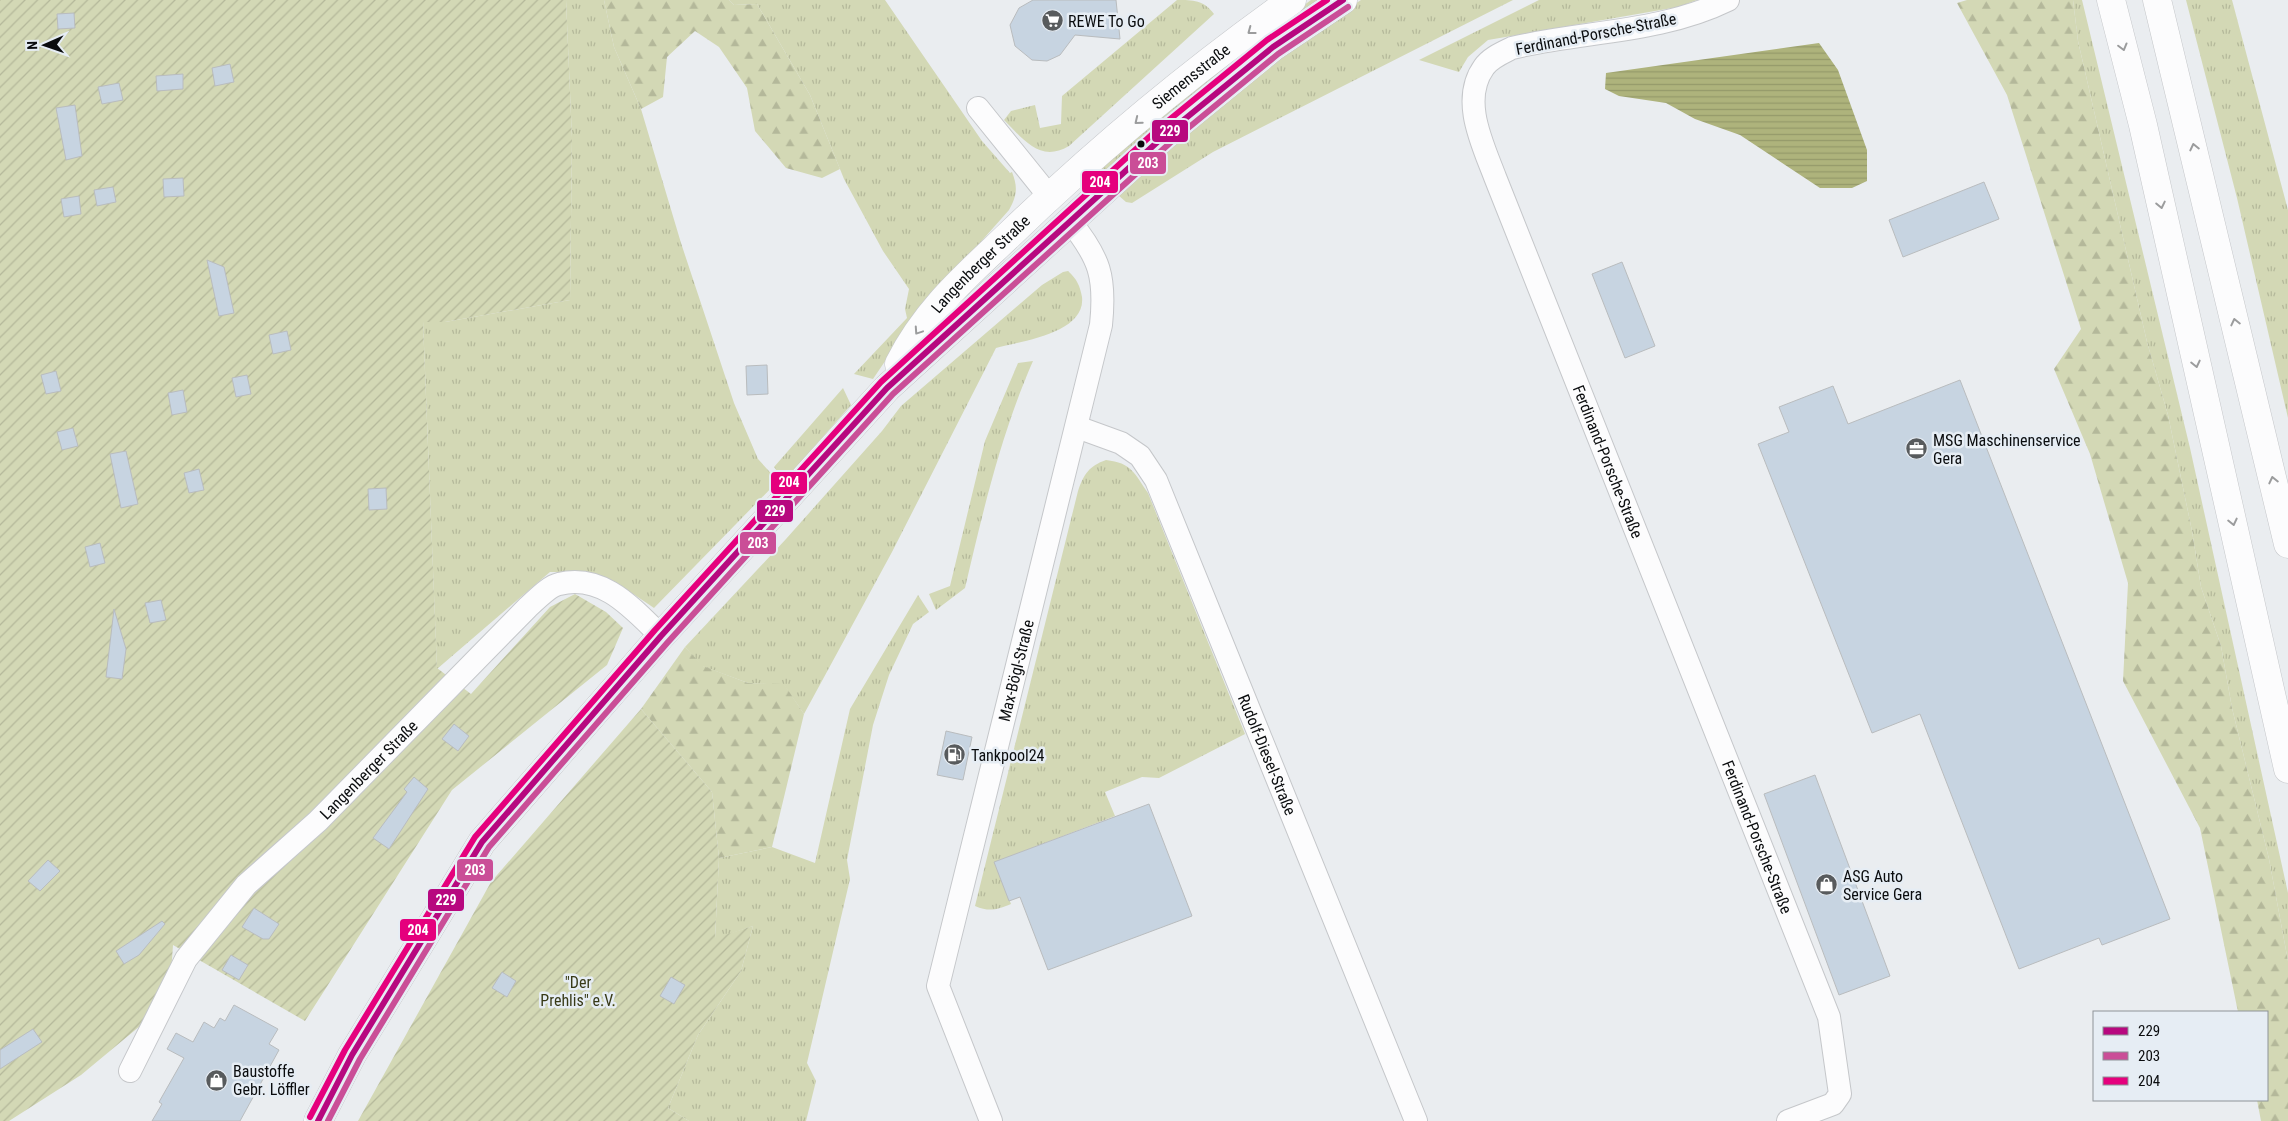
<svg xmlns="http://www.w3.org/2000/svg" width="2288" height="1121" font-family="'Roboto Condensed',sans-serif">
	<defs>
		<pattern id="grass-tufts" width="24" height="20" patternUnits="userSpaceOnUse" patternTransform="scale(1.25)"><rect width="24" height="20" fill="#d3d8b5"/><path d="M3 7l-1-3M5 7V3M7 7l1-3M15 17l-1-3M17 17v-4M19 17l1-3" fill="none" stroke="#b4b89a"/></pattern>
		<pattern id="forest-firs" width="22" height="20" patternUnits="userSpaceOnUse" patternTransform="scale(1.25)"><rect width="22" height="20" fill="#d3d8b5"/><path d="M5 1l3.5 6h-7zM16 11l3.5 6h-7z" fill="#b4b89a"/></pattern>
		<pattern id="garden-furrows" width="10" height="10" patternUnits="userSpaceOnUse" patternTransform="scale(1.25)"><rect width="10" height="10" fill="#d3d8b5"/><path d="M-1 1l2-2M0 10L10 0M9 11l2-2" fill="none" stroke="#b4b89a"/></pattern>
		<pattern id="water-rules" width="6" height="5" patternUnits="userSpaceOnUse" patternTransform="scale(1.25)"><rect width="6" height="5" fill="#aeb37c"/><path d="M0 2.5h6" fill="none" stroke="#94996a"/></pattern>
	</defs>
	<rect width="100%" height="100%" fill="#eaedf0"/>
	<path fill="url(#grass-tufts)" d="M566,0h38l10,47 27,62 40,134 53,160 24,56 20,22 -124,127c-40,-28 -55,-36 -104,-36l-113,97 -14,-348 22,1 125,-22 2,-162z
		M729,0h156l97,141 28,32 2,-1c6,15 5,24 -3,38l-92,104 -44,65 -19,-5 53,-56 -2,-9 4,-20 -26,-38 -39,-72 -34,-84 -53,-91 -23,1z
		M1177,0c16,0 27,0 37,14l-145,132c-29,17 -45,-6 -65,-26l7,-9 24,-6 5,23 21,-4 1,-28z
		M1311,0h11l-219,177 -5,-6c69,-61 140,-117 213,-171z
		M1361,0h152l-300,152 -81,51 -6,-1 -8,-7c73,-70 158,-140 243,-195z
		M1539,0h158l-19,7 -190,33 -20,17 -9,15 -40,-12z
		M2073,0h9l108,448 98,445v68l-19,-102 -37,-151 -11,-62 -20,-59 -9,-56 -24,-116 -21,-73 -69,-301z
		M2186,0h46l56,210v208l-51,-220z
		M1068,271c9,8 12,15 14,26 4,36 -61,44 -86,51l-104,204 -88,162 -20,-29 -36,-2 -46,-17 -17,-19 101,-108 96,-108 19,-25 141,-121 21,-13z
		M1033,361c-32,73 -50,150 -68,227l-29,22 -7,-16 21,-8 35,-145 33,-78z
		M843,388l8,17 -67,76 -10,-14z
		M1106,460c26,3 28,13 42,33l97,241 -86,44 -17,-1 -37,15 10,24 -120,46 16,42c-14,6 -22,8 -36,2l103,-415c6,-17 11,-25 28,-31z
		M918,595l11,17 -16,12 -24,51 -16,50 -26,135 3,19 -43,184 9,18 -10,40h-117l-21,-13 30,-73 43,-64 12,-45 -38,13 4,-81 53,-11 43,16 35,-154z"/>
	<path fill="url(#forest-firs)" d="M604,0h125l5,5 23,-1 53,91 30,74 -18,9 -36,-10 -31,-37 -8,-43 -28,-41 -24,-16 -28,26 -4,40 -22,12 -27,-62z
		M1967,0h106l5,41 69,301 21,73 24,116 9,56 20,59 11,62 37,151 19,102v160h-27l-4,-21h10v-88h-29l-38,-184 -77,-147 5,-98 -38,-129 -36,-85 27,-40 -74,-234 -50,-92z
		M685,647l18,19 45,17 36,1 20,30 -32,133 -53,11 -7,-66 -71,-83z"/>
	<path fill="url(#garden-furrows)" d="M0,0h566l6,138 -2,162 -125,22h-22l14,346 34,26 79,-87 25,-13 31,18 17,16 -16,37 -155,125 -147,231 -132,-76 -2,28 -31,53 -59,49 -72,46h-9z
		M641,709l71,83 7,66 -4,80 38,-12 -12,45 -43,64 -30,73 21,13h-331l133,-239z"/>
	<path fill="url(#water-rules)" d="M1819,43l19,27 29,80v31l-15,7h-32l-80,-53 -45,-16 -29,-16 -47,-7 -14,-7 1,-16z"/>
	<path fill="#c7d4e1" stroke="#b9bcbe" d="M1033,0h83l4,39 -45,-4 -15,20 -13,6 -15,-1 -17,-14 -5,-21 9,-17z
		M74,13l1,15 -17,1 -1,-15z
		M230,64l4,18 -19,4 -3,-18z
		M183,74v15l-26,2 -1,-15z
		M119,83l4,17 -21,4 -4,-17z
		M75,105l7,51 -16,4 -10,-52z
		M183,178l1,18 -20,1 -1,-18z
		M1984,182l15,37 -96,38 -14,-37z
		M113,187l3,15 -19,4 -3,-16z
		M79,196l2,18 -17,3 -3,-18z
		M207,260l17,7 10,46 -15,3z
		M1622,262l33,84 -30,12 -33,-84z
		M287,331l4,19 -18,4 -4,-19z
		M767,365l1,29 -21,1 -1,-29z
		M56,371l5,20 -15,3 -5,-19z
		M247,375l4,19 -15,3 -4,-19z
		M1960,380l210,539 -68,26 -3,-7 -80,31 -99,-255 -48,19 -114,-289 31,-12 -10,-25 54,-21 15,38z
		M183,390l4,22 -15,3 -4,-22z
		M73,428l5,18 -16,4 -5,-18z
		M126,451l12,53 -17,4 -11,-54z
		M199,469l5,21 -15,3 -5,-20z
		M386,488l1,21 -18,1 -1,-21z
		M100,543l5,20 -15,4 -5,-20z
		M161,600l5,20 -16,3 -5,-20z
		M114,609l12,40 -4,30 -16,-2z
		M454,724l15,12 -11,15 -16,-12z
		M946,731l26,6 -9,43 -26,-5z
		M1815,775l75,201 -51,19 -75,-201z
		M414,777l14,12 -39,60 -16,-11 34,-46 -3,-3z
		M1149,804l43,112 -144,54 -28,-73 -11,4 -15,-39z
		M48,860l12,11 -20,20 -12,-10z
		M254,908l25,16 -10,15h-6l-21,-12z
		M162,921l3,3 -26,31 -15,9 -8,-13z
		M231,955l17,10 -9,15 -17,-10z
		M502,972l14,9 -9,16 -15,-9z
		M671,977l14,8 -11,19 -14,-8z
		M234,1005l44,24 -9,15 10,6 -39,71h-88l10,-17 -3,-2 25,-44 -17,-9 9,-16 17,9 11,-20 10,6 6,-10 5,3z
		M33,1029l9,13 -42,27v-19z"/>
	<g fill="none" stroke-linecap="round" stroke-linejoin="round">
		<defs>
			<g id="street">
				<path id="s1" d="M1728,0c-67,33 -145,31 -216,48 -10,5 -22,10 -28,19 -24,33 -1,78 11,110l334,840 11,77 -7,10 -45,17"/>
				<path d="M978,108l71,88"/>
				<path id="s2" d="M1077,427l44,16 19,13 16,24 260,641"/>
				<path id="s3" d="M130,1071l56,-112 60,-74 72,-64 210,-214c8,-7 21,-21 31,-23 44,-11 74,25 102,52"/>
				<path id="s4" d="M991,1121l-53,-135 163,-661c5,-48 -1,-67 -32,-105"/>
			</g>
			<g id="secondary">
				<path id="s5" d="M899,364c27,-54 67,-88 110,-129 88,-85 183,-164 283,-235"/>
				<path d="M318,1121l34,-66 130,-213 179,-206 226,-248 277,-252 109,-89 70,-47"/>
			</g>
			<path id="highway" d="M2111,0l32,125 145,644
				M2157,0l131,544"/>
		</defs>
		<use href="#street" stroke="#c5c7ca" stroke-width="24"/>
		<use href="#secondary" stroke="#c5c7ca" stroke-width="29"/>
		<use href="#highway" stroke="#c5c7ca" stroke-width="29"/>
		<use href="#street" stroke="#fcfcfd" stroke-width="22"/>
		<use href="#secondary" stroke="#fcfcfd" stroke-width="28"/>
		<use href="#highway" stroke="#fcfcfd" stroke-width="28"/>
		<defs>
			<path id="bus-1" d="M318,1121l34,-66 130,-213 179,-206 226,-248 277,-252 109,-89 70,-47"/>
			<path id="bus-2" d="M328,1121l32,-62 129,-212 179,-205 225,-248 277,-251 108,-89 70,-47"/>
			<path id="bus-3" d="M310,1117l35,-67 130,-213 180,-207 226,-248 277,-253 109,-89 60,-40"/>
		</defs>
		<use href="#bus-1" stroke="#e6edf4" stroke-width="10"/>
		<use href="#bus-2" stroke="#e6edf4" stroke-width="10"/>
		<use href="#bus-3" stroke="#e6edf4" stroke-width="10"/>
		<use href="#bus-1" stroke="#b7087f" stroke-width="6"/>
		<use href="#bus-2" stroke="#ca4e97" stroke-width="6"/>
		<use href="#bus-3" stroke="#e5007d" stroke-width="6"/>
	</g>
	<defs><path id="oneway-chevron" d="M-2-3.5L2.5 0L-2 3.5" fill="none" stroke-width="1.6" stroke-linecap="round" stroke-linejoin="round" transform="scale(1.25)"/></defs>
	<g stroke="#9b9c9d">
		<use href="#oneway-chevron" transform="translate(1251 31) rotate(143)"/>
		<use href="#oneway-chevron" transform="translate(2123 47) rotate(75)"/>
		<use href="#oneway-chevron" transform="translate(1138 121) rotate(141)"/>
		<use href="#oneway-chevron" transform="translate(2194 147) rotate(-103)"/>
		<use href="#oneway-chevron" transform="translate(2161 205) rotate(78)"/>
		<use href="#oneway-chevron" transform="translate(2235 322) rotate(-103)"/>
		<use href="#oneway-chevron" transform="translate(918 331) rotate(124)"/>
		<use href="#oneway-chevron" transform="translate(2196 364) rotate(77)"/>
		<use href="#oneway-chevron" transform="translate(2273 480) rotate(-103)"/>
		<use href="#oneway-chevron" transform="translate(2233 522) rotate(77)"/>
	</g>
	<defs>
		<symbol id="supermarket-disc" viewBox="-11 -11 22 22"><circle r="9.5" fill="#585b5d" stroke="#e6edf4"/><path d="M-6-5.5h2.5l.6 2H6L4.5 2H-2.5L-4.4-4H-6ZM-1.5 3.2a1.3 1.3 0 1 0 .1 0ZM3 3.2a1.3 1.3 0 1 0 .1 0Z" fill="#fff"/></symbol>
		<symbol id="office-disc" viewBox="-11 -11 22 22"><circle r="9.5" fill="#585b5d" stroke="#e6edf4"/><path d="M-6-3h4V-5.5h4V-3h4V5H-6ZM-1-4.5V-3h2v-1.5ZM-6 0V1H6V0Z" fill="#fff"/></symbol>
		<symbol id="fuel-disc" viewBox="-11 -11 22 22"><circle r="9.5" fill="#585b5d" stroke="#e6edf4"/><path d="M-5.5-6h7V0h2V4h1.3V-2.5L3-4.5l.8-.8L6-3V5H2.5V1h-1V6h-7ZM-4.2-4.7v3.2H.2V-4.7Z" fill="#fff"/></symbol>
		<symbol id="shop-disc" viewBox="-11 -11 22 22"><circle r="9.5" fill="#585b5d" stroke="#e6edf4"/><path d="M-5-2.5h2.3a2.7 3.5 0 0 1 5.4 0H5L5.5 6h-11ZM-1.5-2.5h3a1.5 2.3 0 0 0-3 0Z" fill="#fff"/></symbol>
	</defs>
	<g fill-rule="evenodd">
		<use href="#supermarket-disc" x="1040" y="8" width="25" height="25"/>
		<use href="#office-disc" x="1904" y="436" width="25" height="25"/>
		<use href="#fuel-disc" x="942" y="742" width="25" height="25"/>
		<use href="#shop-disc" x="1814" y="872" width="25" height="25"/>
		<use href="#shop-disc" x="204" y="1068" width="25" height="25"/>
	</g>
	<circle fill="#0a0c0e" stroke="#e6edf4" stroke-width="2" cx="1141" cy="144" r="4.5"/>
	<g text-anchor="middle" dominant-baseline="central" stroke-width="5" stroke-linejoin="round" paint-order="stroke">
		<g font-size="16" fill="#0a0c0e" stroke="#e6edf4" text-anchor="start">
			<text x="1068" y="21">REWE To Go</text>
			<text x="1933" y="440">MSG Maschinenservice<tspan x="1933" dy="18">Gera</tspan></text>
			<text x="971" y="755">Tankpool24</text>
			<text x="1843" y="876">ASG Auto<tspan x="1843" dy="18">Service Gera</tspan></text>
			<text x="233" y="1071">Baustoffe<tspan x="233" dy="18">Gebr. Löffler</tspan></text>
		</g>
		<g font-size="16" fill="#0a0c0e" stroke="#e6edf4">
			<text transform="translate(1596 34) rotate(-11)">Ferdinand-Porsche-Straße</text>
			<text stroke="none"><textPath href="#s5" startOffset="412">Siemensstraße</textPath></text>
			<text stroke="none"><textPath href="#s5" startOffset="130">Langenberger Straße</textPath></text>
			<text stroke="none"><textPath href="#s1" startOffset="678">Ferdinand-Porsche-Straße</textPath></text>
			<text stroke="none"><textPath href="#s4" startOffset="470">Max-Bögl-Straße</textPath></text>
			<text stroke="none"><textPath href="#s2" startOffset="395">Rudolf-Diesel-Straße</textPath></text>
			<text stroke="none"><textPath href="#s3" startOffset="389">Langenberger Straße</textPath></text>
			<text stroke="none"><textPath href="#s1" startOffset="1082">Ferdinand-Porsche-Straße</textPath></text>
		</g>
		<g font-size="16" fill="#383a17" stroke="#e6edf4">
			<text x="578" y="982">"Der<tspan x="578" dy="18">Prehlis" e.V.</tspan></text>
		</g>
	</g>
	<g stroke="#e6edf4" stroke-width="2">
		<rect x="1151" y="119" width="38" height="24" rx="5" fill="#b7087f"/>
		<rect x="1129" y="151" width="38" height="24" rx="5" fill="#ca4e97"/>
		<rect x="1081" y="170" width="38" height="24" rx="5" fill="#e5007d"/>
		<rect x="770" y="471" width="38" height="24" rx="5" fill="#e5007d"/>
		<rect x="756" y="499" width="38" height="24" rx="5" fill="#b7087f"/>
		<rect x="739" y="531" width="38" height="24" rx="5" fill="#ca4e97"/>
		<rect x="456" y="858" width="38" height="24" rx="5" fill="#ca4e97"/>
		<rect x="427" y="888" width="38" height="24" rx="5" fill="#b7087f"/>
		<rect x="399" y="918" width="38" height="24" rx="5" fill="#e5007d"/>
	</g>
	<g font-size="14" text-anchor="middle" font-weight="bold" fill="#fff">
		<text x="1170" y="136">229</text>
		<text x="1148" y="168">203</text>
		<text x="1100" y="187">204</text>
		<text x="789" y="487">204</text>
		<text x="775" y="516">229</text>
		<text x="758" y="548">203</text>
		<text x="475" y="875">203</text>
		<text x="446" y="905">229</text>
		<text x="418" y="935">204</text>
	</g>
	<rect x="2093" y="1011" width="175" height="90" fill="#e6edf4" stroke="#8e9398"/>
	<rect x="2103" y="1027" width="25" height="8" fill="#b7087f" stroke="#8e9398"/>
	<text x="2138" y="1036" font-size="15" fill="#0a0c0e">229</text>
	<rect x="2103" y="1052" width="25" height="8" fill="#ca4e97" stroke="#8e9398"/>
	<text x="2138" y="1061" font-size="15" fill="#0a0c0e">203</text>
	<rect x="2103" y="1077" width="25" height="8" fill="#e5007d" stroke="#8e9398"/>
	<text x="2138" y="1086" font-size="15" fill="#0a0c0e">204</text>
	<g transform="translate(45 45) rotate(268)" stroke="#e6edf4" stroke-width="4" paint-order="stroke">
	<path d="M0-4L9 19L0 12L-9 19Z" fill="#0a0c0e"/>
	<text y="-8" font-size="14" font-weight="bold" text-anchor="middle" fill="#0a0c0e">N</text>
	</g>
</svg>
